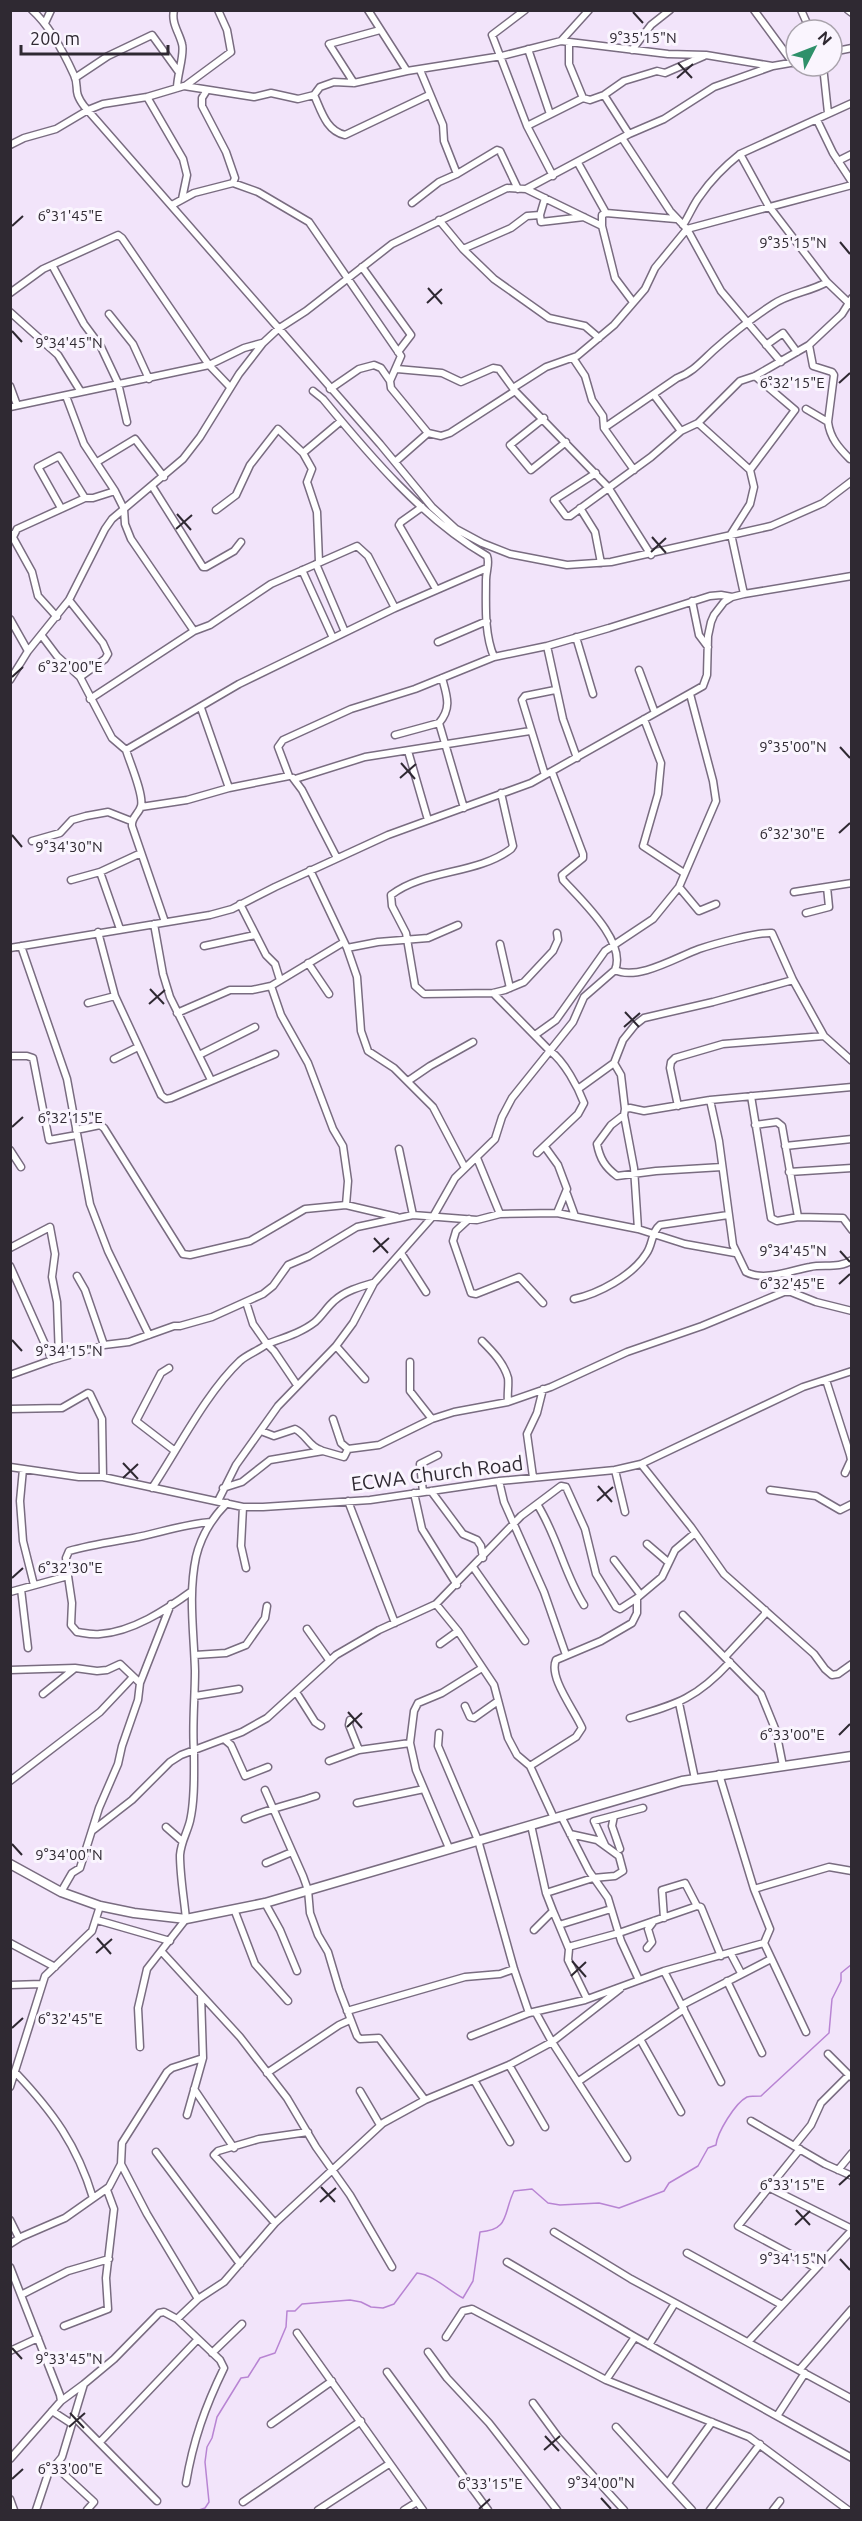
<svg xmlns="http://www.w3.org/2000/svg" width="862" height="2521" font-family="Ubuntu,sans-serif">
	<rect width="100%" height="100%" fill="#f2e4fa"/>
	<g fill="none" stroke-linecap="round" stroke-linejoin="round">
		<path stroke="#b884d3" stroke-width="1.5" d="M199,2510l6,-2 4,-6 -4,-40 2,-15 5,-9 5,-21 24,-39 7,-1 12,-19 15,-5 11,-26 1,-16h8l7,-7 48,-4 11,2 10,5 12,1 11,-4 23,-31c17,2 31,17 46,25l10,-17 7,-49c30,-2 23,-19 34,-41l18,-2 16,14 12,2 39,-2 20,5 45,-17 5,-8 29,-17 10,-18 8,-3c1,-12 19,-42 31,-48 4,-1 10,-1 14,-1l68,-63 3,-34 9,-18v-8l11,-9"/>
		<defs>
			<path id="street" d="M32,10c18,16 32,43 42,65 6,13 -2,15 10,31l296,338 52,63 24,22 26,14 28,11 57,11 44,-3 160,-36 52,-23 29,-22
				M174,10c-3,13 5,22 8,34 3,10 -5,31 -5,44
				M368,10l39,61
				M525,10l-33,25 35,91 26,50
				M754,10l39,53
				M801,10l9,20
				M848,10l4,3
				M45,23l6,-13
				M561,41l28,-31
				M569,42v22l14,34
				M528,49l22,65
				M632,50l19,-25 19,-15
				M832,52l20,-4
				M823,66l5,47
				M420,70l23,55 1,16 13,33
				M75,78l33,-22 44,-21 26,36
				M354,83l-25,-39 51,-14
				M185,86l46,-34 -4,-22 -9,-20
				M207,90l-5,8v8l24,46 9,26 -2,5
				M314,95c7,15 12,36 31,40l84,-40
				M604,95l25,39
				M147,97l36,62 4,16 -5,24
				M817,120l16,33 19,29
				M527,126l56,-28 7,2 14,-5 20,-14 33,-10 8,2 39,-17
				M622,138l48,73 17,18 34,62 60,71
				M10,145l14,-7 32,-9 32,-19 15,-6 44,-7 37,-11 70,11 17,-4 27,6 16,-4 6,-8 14,-5 20,1 53,-12 95,-15 59,-15 107,13 38,1 66,11
				M740,154l28,51 59,77 25,24
				M838,161l14,-7
				M578,163l28,50
				M526,189l76,37
				M545,198l-5,17 1,7 43,-5
				M412,203l27,-21 18,-8 40,-24 3,1 18,38
				M172,205l22,-12 39,-10 25,9 51,30 92,134 -11,25 1,7 37,45 13,3 9,-3 65,-42
				M606,213l-4,2v11l13,52 18,24
				M606,213l70,6
				M439,220l24,29 31,30 55,39 36,8 14,12
				M683,225c6,-9 11,-22 17,-29 11,-16 25,-30 40,-42l112,-51
				M463,249l48,-21 16,-12 13,-1
				M52,265l32,59 17,23 17,36 9,39
				M362,267l49,68 -13,17
				M10,293l33,-24 75,-34 4,3 87,127 21,22
				M10,312l48,43 23,37
				M109,314l24,30 16,35
				M766,345l17,-12 14,19
				M809,345l33,-31 10,-16
				M573,358l12,18 7,24 11,16 1,12 30,42
				M397,369l45,4 19,9 32,-14 6,1 16,22 93,96 43,68
				M10,386l7,19
				M513,388l33,-21 31,-11 37,-31 31,-36 10,-21 32,-39 165,-44
				M330,389l29,-20 15,-4 7,3 9,13
				M313,391l10,8c47,57 100,120 164,157 3,7 -1,15 -1,24 0,25 -2,53 8,77
				M654,395l27,36
				M66,396l18,48 31,47 9,18 1,15 6,15 63,92 16,-6 61,-41 86,-38 11,10 27,52 92,-40
				M10,407l199,-42 35,-17 18,-5
				M806,409l22,13
				M544,418l-34,27 21,25 35,-28
				M698,423l52,47 4,17 -4,17 -19,30 13,60
				M604,428l73,-50c15,-5 25,-17 37,-28 18,-16 38,-32 58,-45 17,-12 38,-13 55,-23
				M97,462l38,-23 29,38
				M395,462l33,-29
				M750,470l45,-60 -40,-34
				M596,473l-42,27 12,16h4l81,-59 30,-26 17,-8 42,-42 15,-5 54,-31 4,21 19,6 2,3 -6,47c2,16 11,26 22,37
				M152,486l51,81h3l28,-16 7,-9
				M85,498h8l22,-7
				M422,507l-21,15 -2,3 37,64
				M580,508l15,24 6,31
				M216,510l20,-15 14,-30 28,-36 25,24
				M11,534l21,38 6,24 19,21
				M13,537l4,-8 68,-31 -26,-42 -21,11 23,41
				M319,562l-2,-50 -10,-30 5,-13 -9,-16 38,-32
				M316,564l29,68
				M302,570l31,68
				M69,600l34,43 5,11 -3,5 -25,18
				M692,601l7,34 9,12
				M10,619l18,32
				M42,636l15,20 23,21 32,61 14,12 113,-66 156,-76
				M576,637l17,57
				M438,642l49,-21
				M547,646l16,73 14,39
				M639,670l16,43
				M442,678c5,18 10,30 -3,45l25,85
				M10,680l18,-29 41,-51 36,-71 7,-10 71,-60 17,-22 39,-63 24,-31 15,-14 28,-18 86,-67 115,-56 19,1 103,-55 35,-15 50,-32 59,-21 23,-4
				M90,699l104,-68
				M201,708l28,80
				M644,719l17,44 -3,31 -15,52 41,27
				M395,735l44,-12
				M126,750c4,13 18,45 15,56 -2,8 -10,11 -9,20l33,96
				M408,751l20,69
				M545,775l-23,-75 3,-4 30,-6
				M293,778l9,12 35,68
				M295,779l70,-22 165,-26
				M501,793l12,53 -2,3c-35,26 -86,20 -120,46l1,11 14,27 9,53 9,8 69,-1 12,-3 19,-8 29,-31 5,-11 -1,-7
				M141,807l46,-7 42,-12 60,-12 -11,-29 5,-7 68,-31 64,-20 79,-32 53,-11 62,-18 101,-32 11,-1 11,2
				M32,841l28,-8 12,-13 14,-4 22,-4 23,9
				M310,870l37,78 10,29 4,54 7,20 26,17 39,39 31,59
				M100,872l20,57
				M71,880l29,-8 41,-19
				M679,887l20,24 17,-7
				M794,892l58,-9
				M240,904l26,51 9,9 5,16
				M806,913l23,-6 -2,-20
				M154,924l9,50 7,23 41,83
				M98,932l17,64 46,99 5,4 5,-1 104,-44
				M344,942l-73,44 10,29 27,48 25,66 10,17 5,35 -2,24
				M500,944l10,44
				M21,946l46,133 23,125 18,47 41,84
				M204,946l51,-11
				M10,948l200,-33 22,-6 43,-22 113,-52 143,-52 172,-97 4,-11 1,-39 3,-14 3,-7 10,-13 8,-5 12,-3 108,-18
				M347,948l31,-6 50,-4 30,-13
				M308,963l21,31
				M615,970c23,11 62,-13 84,-21 15,-5 58,-17 73,-16l21,47 31,56 28,25
				M493,993l57,58c14,10 28,36 34,52l-6,11 -41,39
				M88,1003l27,-7
				M177,1013l53,-23h22l19,-4
				M535,1035l21,-15 49,-69 48,-32 26,-32 37,-86 -3,-20 -23,-87
				M199,1055l56,-28
				M10,1056h17l6,2 16,82 28,-5
				M114,1059l24,-12
				M614,1063l7,12 4,34
				M408,1081l22,-15 43,-24
				M578,1089l36,-26 9,-23 12,-15 9,-7 69,-16 80,-22
				M751,1096l20,122 6,3 21,-4 45,1 9,12
				M710,1100l9,41 14,104 13,27c18,10 46,-2 64,-5 14,-3 29,2 42,-7
				M678,1106l-8,-38 1,-6 4,-4 48,-14 101,-8
				M624,1115l10,53 4,61
				M755,1125l22,-3 5,4 16,91
				M76,1130l24,-5 4,3 79,126 7,1 60,-14 55,-32 41,-4 51,12
				M785,1146l67,-7
				M545,1147l13,18 9,24 -10,24
				M399,1149l14,66
				M10,1150l11,17
				M477,1158l23,56
				M722,1167l-66,4 -39,5c-12,-9 -17,-17 -20,-32l14,-19 13,-10 1,-6 5,-1 14,3 66,-11 142,-13
				M789,1172l63,-4
				M567,1194l8,22
				M469,1219l-13,12 -3,10 18,52 5,1 43,-17 24,26
				M10,1248l40,-21 5,27 -3,23 5,25 2,56
				M401,1253l25,39
				M10,1266l42,94 52,-15 25,-3 45,-16h6l32,-9 51,-23 10,-8 15,-21 21,-9 48,-29 56,-12 64,5 23,-6 57,-1 81,16 47,15 50,9
				M788,1274l3,18
				M77,1276l8,14 19,55
				M574,1299c24,-5 58,-23 72,-45 7,-9 5,-22 14,-29l68,-10
				M482,1341c10,10 22,22 26,37 1,7 -1,16 0,24
				M336,1346l29,33
				M410,1362v29l22,28
				M169,1368l-8,5 -25,48 39,30
				M10,1375l42,-15
				M826,1380l24,75 1,5 -6,13
				M297,1385l-23,-34 -7,-7c16,-6 34,-11 48,-22 7,-6 12,-15 19,-21 11,-10 25,-14 39,-18
				M10,1409l52,-1 26,-15 2,1 12,25 1,58
				M333,1419l8,24 7,6 31,-4 53,-26 22,-7 54,-10 43,-15 76,-35 75,-26 82,-34h7l25,10 36,9
				M261,1431l13,5 21,-7c11,5 14,18 26,21
				M641,1464l50,63 33,47 90,80 11,15 7,6 6,-1 14,-10
				M10,1467l69,10h24l140,30h20l107,-7 129,-19 116,-11 26,-6 162,-77 49,-16
				M23,1469l-3,32 3,40 11,44
				M615,1470l10,42
				M533,1477l-6,-43 10,-21 6,-24
				M499,1481l5,21 40,90 22,63
				M152,1488c26,-39 54,-95 88,-127 8,-7 18,-10 27,-17l-14,-20 -7,-22
				M223,1488l19,-6 28,-22 53,-9 21,6 4,-8
				M770,1490l46,6 24,14 12,-6
				M431,1491l32,43 14,6 4,6 2,12
				M423,1492l-3,-28 18,-9
				M414,1493l8,36 35,56
				M218,1501l18,-36 42,-59 58,-60 17,-23 21,-40 60,-68 21,-37 40,-39 7,-22 10,-19 61,-76 11,-25 31,-27c12,-28 -34,-70 -52,-90l-1,-5 21,-17v-4l-31,-82
				M348,1501l47,122
				M537,1504c21,33 27,70 47,101
				M243,1507l-2,39 5,22
				M647,1544l21,18
				M614,1560l26,34
				M473,1567l52,74
				M68,1576l4,27 -1,22 6,7c7,1 15,3 23,2 32,-2 66,-24 92,-43
				M21,1589l7,59
				M10,1592l58,-16 -2,-18 3,-7c21,-6 42,-9 64,-13 26,-5 51,-14 78,-16
				M436,1604l22,27 36,54 14,53 9,17 13,11 24,52
				M683,1615l78,79 15,37 7,35
				M307,1629l22,31
				M440,1644l18,-13
				M195,1655l31,-2 20,-8 19,-27 2,-12
				M725,1657l40,-43v-4
				M10,1670l65,-2 22,3 10,-1 13,-6 20,19 31,-79
				M296,1692l19,30 6,4
				M43,1694l31,-25
				M195,1696l44,-7
				M679,1703l16,76
				M465,1706l5,11 4,1 24,-17
				M630,1718c47,-14 66,-19 100,-56
				M350,1720l-1,5 10,25
				M439,1733l-1,13 40,94 36,129 15,44
				M224,1739l7,6 14,31 23,-9
				M329,1761l30,-11 51,-7
				M530,1766l46,-29 6,-9c-7,-17 -34,-51 -26,-68l45,-19 31,-18 5,-10v-15l25,-21 13,-27 20,-17
				M10,1781l90,-69 33,-35
				M265,1790l38,86 5,14 2,23 8,22 10,17 11,37 18,47 3,3 19,-1 46,62
				M357,1803l67,-14
				M561,1816l28,55 19,27 13,43 18,39
				M614,1816l-2,10 8,23
				M245,1819c23,-10 47,-15 71,-23
				M531,1825l15,68 7,18 -19,19
				M166,1827l16,14
				M92,1831l40,-31 38,-38 11,-7 61,-23 25,-14 69,-63 43,-25 57,-26 85,-88 40,-30 5,1 19,42 11,45 20,33 4,2 17,-11
				M605,1845l-11,-24 49,-13
				M449,1848l-33,-78 -6,-27 4,-32 4,-8 24,-10 40,-25
				M266,1863l26,-11
				M754,1889l75,-22 23,4
				M61,1892l11,-19 8,-5 19,-60 19,-44 4,-18 16,-46 2,-17
				M546,1893l47,-15 22,-2 8,-5 -4,-15 -22,-16 -27,-6
				M265,1903l15,27 17,41
				M234,1909l21,55 33,37
				M553,1911l6,14 52,-16
				M664,1918l-2,-28 23,-7 12,23
				M97,1920l73,21
				M559,1925l10,24 -1,11 19,39
				M10,1943l45,24
				M764,1943l42,89
				M568,1947l51,-14 78,-27 4,1 20,49
				M647,1948l5,-6 -4,-13 6,-8
				M162,1952l78,85 47,61 29,49 34,48 42,72
				M731,1954l10,19
				M664,1971l57,111
				M727,1981l35,72
				M10,1985l32,-1
				M682,2005l89,-46
				M347,2011l118,-34 35,-3 14,-5
				M536,2013l16,29 75,116
				M471,2036l58,-23 56,-13 79,-29 100,-28 6,-14 -16,-40 -35,-115
				M640,2039l41,73
				M140,2047l-2,-39 9,-39 39,-50c-2,-21 -6,-43 -6,-64 1,-13 7,-22 10,-34 5,-21 4,-47 4,-69 -2,-27 1,-54 1,-81 -1,-38 -7,-76 1,-114 5,-21 16,-39 31,-54
				M828,2054l23,23
				M509,2065l36,62
				M15,2072c38,40 62,73 78,126
				M267,2073l72,-48 11,-5
				M474,2080l36,62
				M579,2081l105,-72
				M10,2087l35,-111 47,-45 8,-25
				M194,2089l40,59
				M360,2091l20,34
				M187,2115l16,-57 -2,-63
				M751,2121l74,43 27,12
				M794,2146l17,-21 10,-22 28,-28
				M800,2149l-62,77 78,42
				M156,2152l84,112
				M121,2164l26,50 51,85
				M838,2170l14,-17
				M770,2188l82,41
				M10,2220l9,18
				M275,2223l-61,-68 4,-4 41,-12 49,-7
				M554,2232l77,47 221,120
				M10,2244l11,-7 44,-19 44,-31 12,-23 1,-21 45,-71 5,-4 31,-10
				M687,2253l95,52
				M507,2262l128,75 217,121
				M10,2267l50,128 1,6 -51,58
				M21,2295l47,-24 41,-12
				M177,2319l43,41 4,8c-19,39 -31,73 -38,115
				M64,2326l44,-17 -2,-31 8,-69 -7,-19
				M297,2333l126,177
				M446,2337l17,-26 9,-2 134,71 143,57 99,73
				M749,2341l103,-111
				M649,2345l26,-42
				M10,2351l28,-13
				M428,2352l19,26 42,45 68,87
				M212,2353l30,-29
				M800,2369l52,-60
				M387,2372l101,138
				M606,2380l29,-43
				M61,2401l23,-17
				M533,2403l25,34 66,73
				M52,2411l20,13
				M777,2416l28,-43
				M74,2417l83,84
				M271,2424l61,-43
				M616,2427l76,83
				M100,2442l98,-103
				M55,2466l39,36 -7,8
				M668,2483l44,-61
				M10,2499l4,11
				M243,2502l118,-81
				M36,2510l12,-36 14,-17 22,-73 30,-25 45,-46 5,-1 13,7 21,-20 26,-17 51,-59 108,-100 42,-23 84,-35 43,-23 68,-53
				M318,2510l71,-46
				M404,2510l13,-8
				M710,2510l50,-66
				M773,2510l7,-9"/>
			<path id="secondary" d="M10,1864l51,28 39,14 34,7 52,6 79,-16 417,-122 170,-25"/>
		</defs>
		<use href="#street" stroke="#796c80" stroke-width="9"/>
		<use href="#secondary" stroke="#796c80" stroke-width="11"/>
		<use href="#street" stroke="#fff" stroke-width="6"/>
		<use href="#secondary" stroke="#fff" stroke-width="8"/>
	</g>
	<path fill="none" stroke="#2f2932" stroke-width="2" d="M633,12l10,11M678,63l14,15M677,78l16,-14M12,226l11,-10M840,242l10,12M428,288l14,16M427,303l15,-14M12,331l10,11M839,383l11,-10M177,514l14,16M176,529l16,-14M652,537l14,16M651,552l15,-14M12,677l11,-10M840,747l10,11M401,763l14,16M400,778l16,-14M839,833l11,-10M12,835l10,12M150,989l14,15M149,1004l16,-14M625,1012l14,15M624,1027l16,-14M12,1127l11,-10M374,1238l14,15M840,1251l10,11M373,1252l16,-14M839,1284l11,-10M12,1340l10,11M123,1463l15,16M123,1478l15,-14M598,1486l14,16M597,1501l16,-14M12,1578l11,-10M348,1712l14,16M347,1727l15,-14M839,1735l11,-11M12,1844l10,11M97,1938l14,16M96,1953l16,-14M572,1961l14,16M571,1976l15,-14M12,2028l11,-10M839,2185l11,-10M321,2187l14,15M320,2202l16,-14M796,2210l14,15M795,2225l15,-14M840,2259l10,11M12,2348l10,11M70,2413l14,15M69,2427l16,-14M545,2436l14,15M544,2450l16,-14M12,2479l11,-10M601,2498l10,11M479,2509l11,-10"/>
	<g text-anchor="middle" dominant-baseline="central" stroke-width="6" stroke-linejoin="round" paint-order="stroke">
		<g font-size="20" fill="#2f2932" stroke="#faf5fe">
			<text transform="translate(437 1473) rotate(-7)">ECWA Church Road</text>
		</g>
	</g>
	<g font-size="15" text-anchor="middle" fill="#2f2932" stroke="#faf5fe" stroke-width="6" stroke-linejoin="round" paint-order="stroke">
		<text x="643" y="43">9°35'15"N</text>
		<text x="70" y="221">6°31'45"E</text>
		<text x="793" y="248">9°35'15"N</text>
		<text x="69" y="348">9°34'45"N</text>
		<text x="792" y="388">6°32'15"E</text>
		<text x="70" y="672">6°32'00"E</text>
		<text x="793" y="752">9°35'00"N</text>
		<text x="792" y="839">6°32'30"E</text>
		<text x="69" y="852">9°34'30"N</text>
		<text x="70" y="1123">6°32'15"E</text>
		<text x="793" y="1256">9°34'45"N</text>
		<text x="792" y="1289">6°32'45"E</text>
		<text x="69" y="1356">9°34'15"N</text>
		<text x="70" y="1573">6°32'30"E</text>
		<text x="792" y="1740">6°33'00"E</text>
		<text x="69" y="1860">9°34'00"N</text>
		<text x="70" y="2024">6°32'45"E</text>
		<text x="792" y="2190">6°33'15"E</text>
		<text x="793" y="2264">9°34'15"N</text>
		<text x="69" y="2364">9°33'45"N</text>
		<text x="70" y="2474">6°33'00"E</text>
		<text x="601" y="2488">9°34'00"N</text>
		<text x="490" y="2489">6°33'15"E</text>
	</g>
	<rect width="862" height="2521" fill="none" stroke="#2f2932" stroke-width="24"/>
	<g transform="translate(814 48) rotate(48)"><circle r="28" fill="#faf5fe" stroke="#a9a3ac" stroke-width="1.5"/>
	<path d="M0-4.5L10 22L0 15L-10 22Z" fill="#2e906a"/>
	<text y="-9" font-size="16" font-weight="bold" text-anchor="middle" fill="#2f2932">N</text>
	</g>
	<path d="M21 45v9h147v-9" fill="none" stroke="#2f2932" stroke-width="3"/>
	<text x="30" y="45" font-size="18" fill="#2f2932" stroke="#faf5fe" stroke-width="4.5" paint-order="stroke">200 m</text>
</svg>
